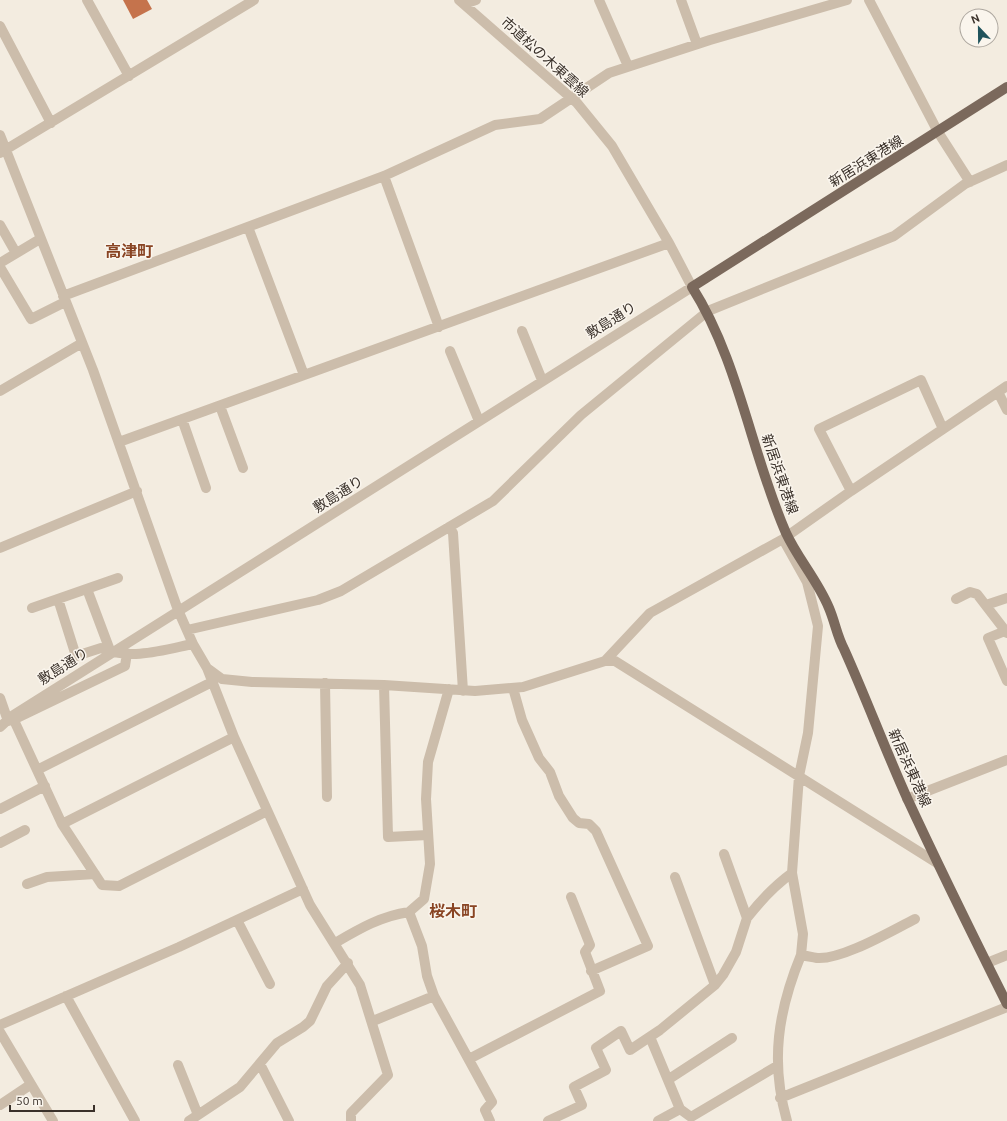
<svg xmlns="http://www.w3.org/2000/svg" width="1007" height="1121" font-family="Ubuntu,'Noto Sans JP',sans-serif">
	<rect width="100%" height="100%" fill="#f3ece0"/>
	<path fill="#c5734c" d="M123,0h24l5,9 -19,10z"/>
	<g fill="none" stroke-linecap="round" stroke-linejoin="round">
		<path stroke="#ccbdab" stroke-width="10" d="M87,0l42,76
			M599,0l29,66
			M681,0l16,44
			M869,0l69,132 32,50
			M464,4l12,-4
			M0,26l51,97
			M0,135l93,235 85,240 15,34 14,24 15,11 30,3 132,3 91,6 48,-4 82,-26h10l322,202
			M0,153l254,-153
			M384,176l55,151
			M0,225l16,28
			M248,227l56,148
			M0,263l40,-24
			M0,267l31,52 34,-17
			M63,296l321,-120 111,-51 45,-6 69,-46 101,-33 137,-40
			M522,331l20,49
			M450,351l29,70
			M0,391l82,-48
			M998,392l9,18
			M220,406l23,62
			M182,419l24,69
			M119,442l550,-199
			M851,491l-32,-62 102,-49 22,49
			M449,527l4,6 10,158
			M0,548l137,-57
			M87,589l24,64
			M58,599l18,57 25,-8c28,13 63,2 92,-4
			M956,599l14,-7 7,2 30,39
			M986,605l21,-7
			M32,608l86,-30
			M187,630l131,-30 23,-9 152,-90 88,-86 127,-104 186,-75 71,-52 42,-19
			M1005,631l-17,7 19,43
			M605,661l45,-48 133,-74 68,-48 156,-105
			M207,668l27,69 76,168 50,80 28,90 -37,38v8
			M325,683l2,114
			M384,685l4,152 40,-2
			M513,688l9,32 17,38 11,14 9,24 14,22 6,5 10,1 7,7 52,115 -57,25
			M449,689l-21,73 -2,37 4,65 -6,35 -15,13 13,34 5,30 7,20 58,106 -7,8 5,11
			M0,698l8,23
			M12,716l50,108 40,61 17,1 148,-75
			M19,717l106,-51 2,-13
			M0,727l12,-11 680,-429 -23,-44 -57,-97 -35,-43 -118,-103
			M37,770l175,-88
			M907,799l100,-39
			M0,809l45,-23
			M62,824l172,-87
			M0,843l25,-13
			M724,854l23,64c14,-18 27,-32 45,-45l7,-97 9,-43 10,-107 -11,-44 -24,-43
			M792,873l11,61 -2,21c5,1 11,2 16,3 25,2 74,-27 98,-39
			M675,877l40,108
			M27,884l20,-7 48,-3
			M237,920l33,64
			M335,943c24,-14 46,-27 74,-31
			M987,963l20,-8
			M66,996l69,125
			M373,1021l61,-25
			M0,1025l179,-78 124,-58
			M0,1032l53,89
			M650,1037l30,72 -22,12
			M469,1059l131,-68 -15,-39 5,-7 -19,-48
			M260,1064l29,57
			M178,1065l20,50
			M669,1079l63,-41
			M780,1098l227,-91
			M0,1105l30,-20
			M680,1109l11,8 86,-51
			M189,1121l51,-34 37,-44 26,-16 7,-6 17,-35 21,-23
			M548,1121l34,-16 -8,-18 32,-17 -10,-22 25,-17 9,19 30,-20 55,-45 8,-10 13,-23 11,-34
			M787,1121c-17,-59 -9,-110 14,-166"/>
		<path stroke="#7b695c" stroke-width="10" d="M1007,87l-315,200c47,74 59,166 94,246 12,26 32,48 43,75 6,14 8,28 15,41 22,49 41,100 63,149 32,69 66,138 100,206"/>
	</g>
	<g text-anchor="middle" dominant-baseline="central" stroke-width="3" stroke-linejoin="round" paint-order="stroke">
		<g font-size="14" fill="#3a312a" stroke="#faf5ed">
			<text transform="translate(545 57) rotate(42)">市道松の木東雲線</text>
			<text transform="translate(866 161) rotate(-32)">新居浜東港線</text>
			<text transform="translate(611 320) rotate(-32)">敷島通り</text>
			<text transform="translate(780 474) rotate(71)">新居浜東港線</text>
			<text transform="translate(338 494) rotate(-32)">敷島通り</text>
			<text transform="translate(63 666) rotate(-32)">敷島通り</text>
			<text transform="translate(910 768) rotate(66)">新居浜東港線</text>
		</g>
		<g font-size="16" font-weight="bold" fill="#894423" stroke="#faf5ed">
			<text x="129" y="251">高津町</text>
			<text x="453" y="911">桜木町</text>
		</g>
	</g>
	<g transform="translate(979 28) rotate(338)"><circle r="19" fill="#faf5ed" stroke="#ada79f"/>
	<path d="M0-3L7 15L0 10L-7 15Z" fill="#20535c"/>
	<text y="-6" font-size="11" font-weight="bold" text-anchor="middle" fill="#3a312a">N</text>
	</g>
	<path d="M10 1105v6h84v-6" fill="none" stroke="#3a312a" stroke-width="2"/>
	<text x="16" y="1105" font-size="12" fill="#3a312a" stroke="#faf5ed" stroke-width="3" paint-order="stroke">50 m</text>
</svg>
